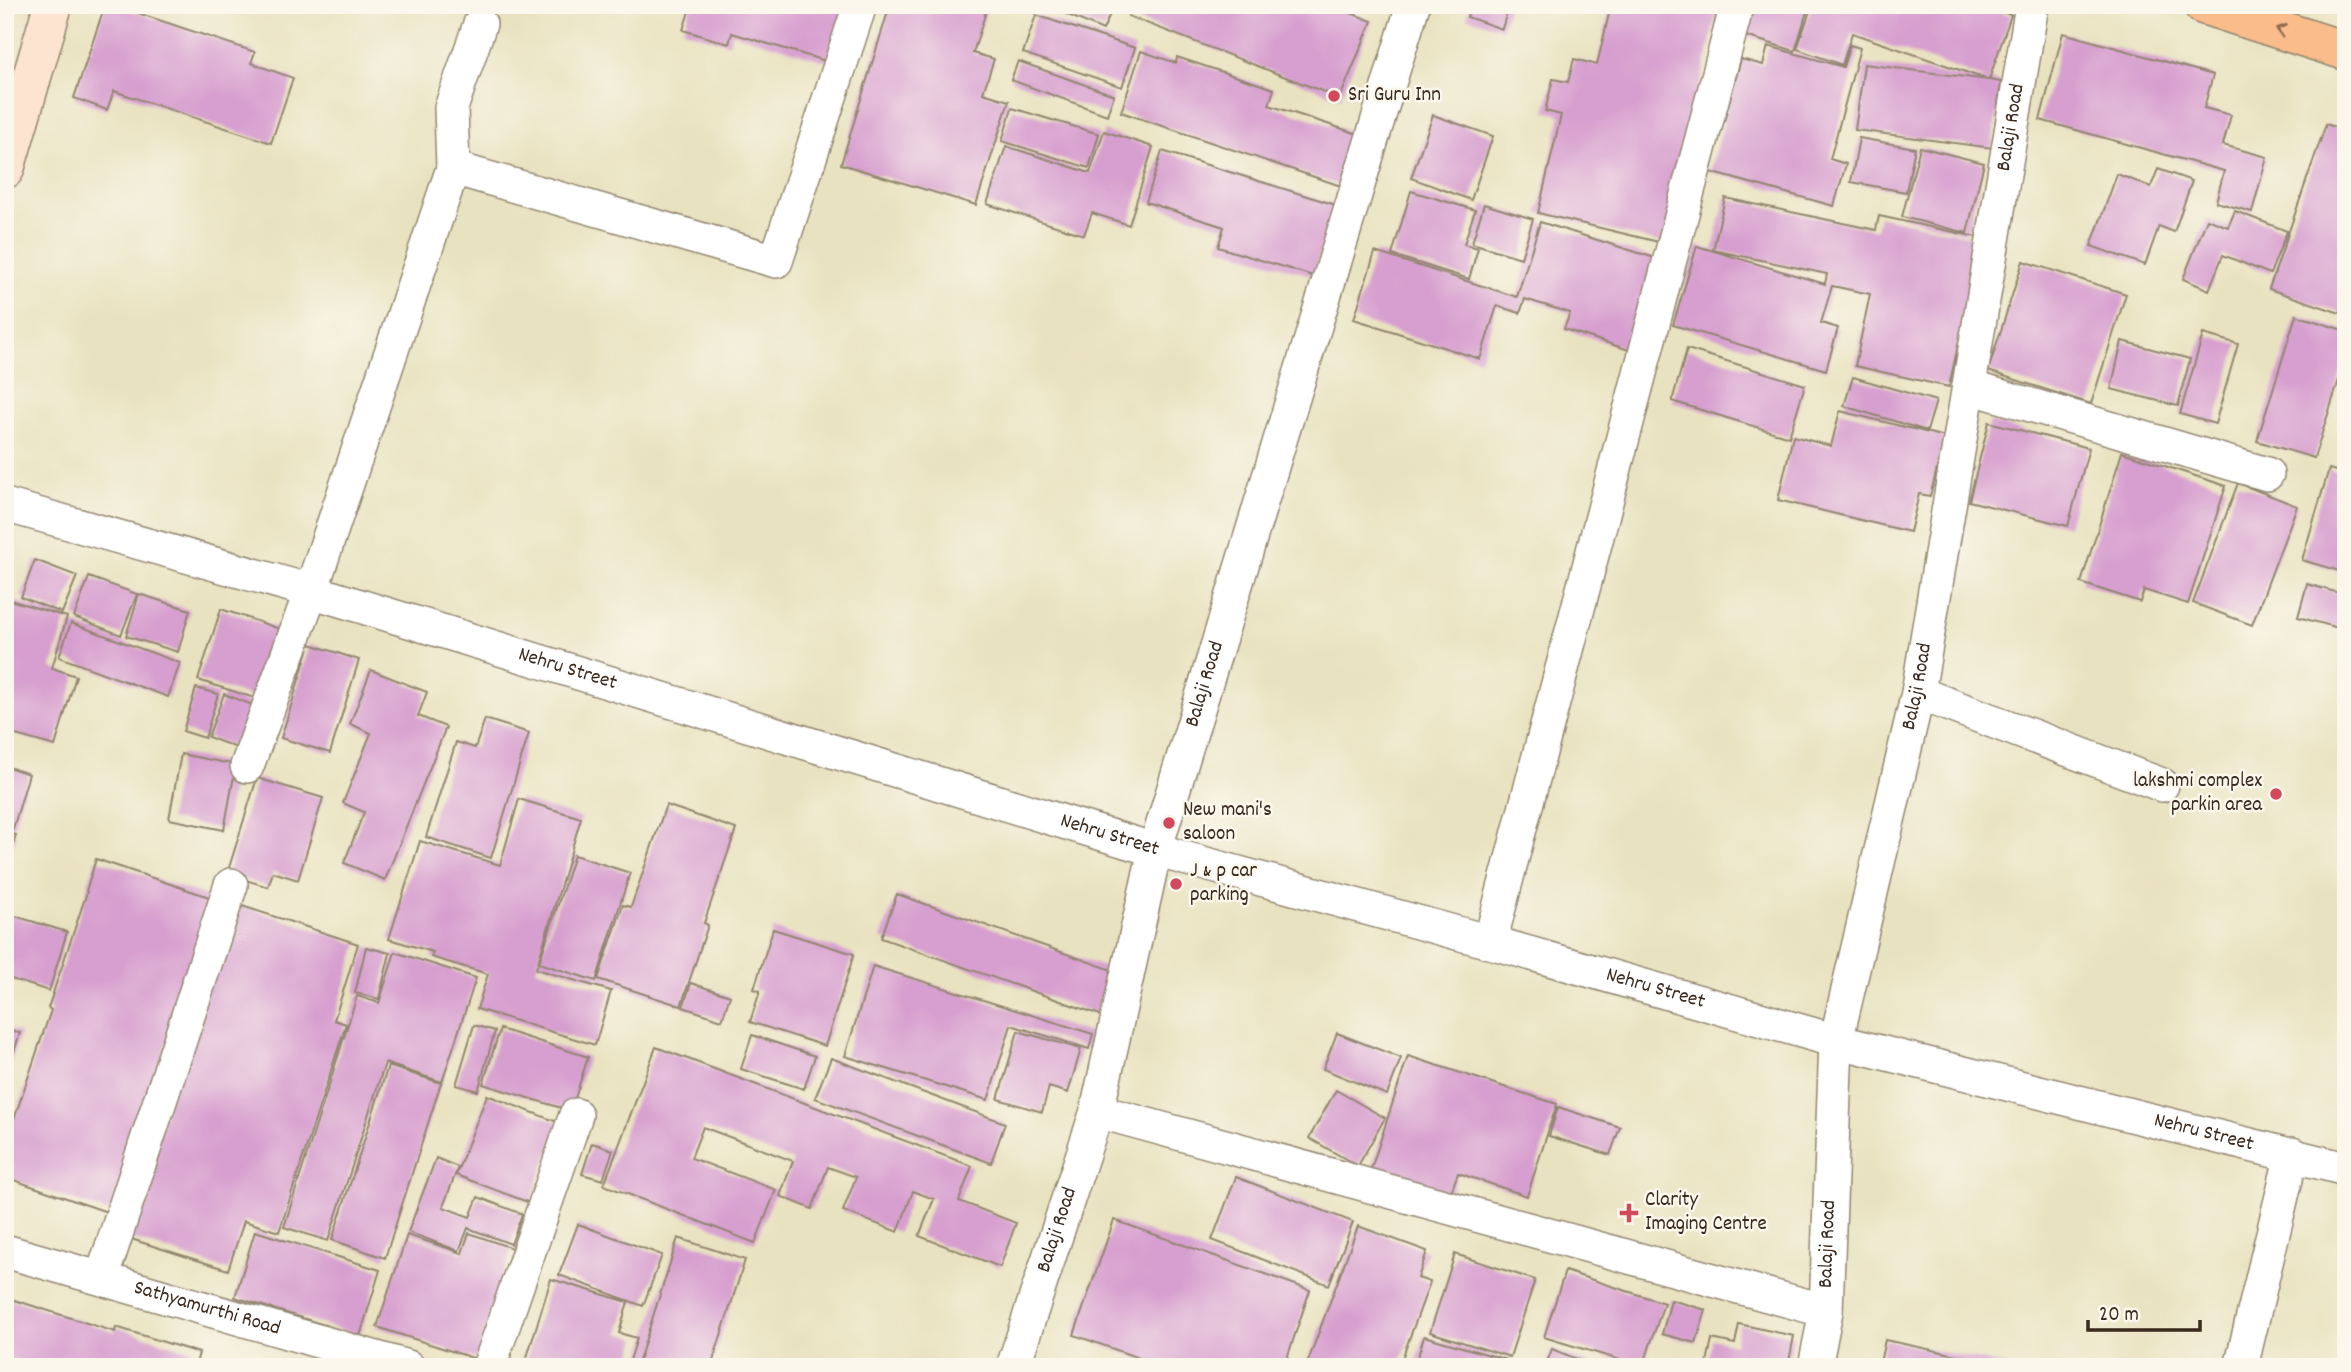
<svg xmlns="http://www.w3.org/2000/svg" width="2351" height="1372" font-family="Dekko,sans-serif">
	<rect width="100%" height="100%" fill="#fbf7ec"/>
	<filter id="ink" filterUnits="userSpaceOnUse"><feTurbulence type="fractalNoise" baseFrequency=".0143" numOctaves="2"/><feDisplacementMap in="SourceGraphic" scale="14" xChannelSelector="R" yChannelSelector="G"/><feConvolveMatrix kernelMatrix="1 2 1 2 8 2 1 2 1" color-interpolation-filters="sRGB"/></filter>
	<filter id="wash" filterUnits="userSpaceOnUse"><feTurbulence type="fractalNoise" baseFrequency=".00686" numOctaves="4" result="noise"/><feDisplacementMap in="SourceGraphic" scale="28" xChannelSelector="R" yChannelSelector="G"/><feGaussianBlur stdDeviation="1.57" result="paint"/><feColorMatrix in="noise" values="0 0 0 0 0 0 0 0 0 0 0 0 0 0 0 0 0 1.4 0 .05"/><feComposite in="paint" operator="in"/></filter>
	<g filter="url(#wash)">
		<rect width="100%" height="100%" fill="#e9e2c0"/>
		<g id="blocks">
			<path fill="#d79fcf" d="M105,5h9l141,47 -4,11 42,15 -22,65 -157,-52 -7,19 -33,-12z
				M691,5h148l-1,6 9,3 -15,49 -100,-30 -3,11 -46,-14z
				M890,5h98l-15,48 21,6 -11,34 26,8 -33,104 -135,-41z
				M1045,5h69l-11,25z
				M1132,5h198l42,16 -32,77 -212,-82z
				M1471,5h38l-7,24 -35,-12z
				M1611,5h108l-34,146 -18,93 -129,-31 23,-98 -16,-4 8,-32 15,3 6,-23 23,6z
				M1748,5h61l-14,46 -56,-17z
				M1812,5h169l30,10 -22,65 12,2 -9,66 -137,-18 9,-66 125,16 -137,-47 -10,32 -45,-16z
				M1036,15l99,33 -13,39 -99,-34z
				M2063,33l150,42 -9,33 27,7 -8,30 44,12 -15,55 -36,-10 8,-31 -184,-51z
				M1850,45l10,3 -30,111 16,5 -12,42 -124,-34 31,-113 22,6 5,-19 75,21z
				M1141,51l35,12 1,-6 97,32 -5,16 89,29 -17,52 -220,-74z
				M1018,61l96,34 -7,20 -96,-35z
				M1012,108l87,26 -10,34 -87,-27z
				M1433,115l60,21 -22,64 -60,-22z
				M2326,124l20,7v165l-6,17 -71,-24z
				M1104,131l49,16 -24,78 -37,-12 -8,22 -97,-31 19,-58 84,27z
				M1859,138l56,10 -9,44 -55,-10z
				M1920,147l64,16 -17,70 -65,-16z
				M1162,151l174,54 -23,71 -95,-29 6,-20 -78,-25z
				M2158,169l34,12 -18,51 -15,-6 -14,39 -54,-19 26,-72 34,13z
				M1411,191l64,19 -11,34 14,4 -9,31 -77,-24z
				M1725,198l151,32 3,-14 102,22 -32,149 -94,-21 15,-72 -38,-8 -11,37 17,5 -12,42 -153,-45 24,-79 128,38 2,-10 -114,-24z
				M1484,204l49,15 -12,39 -49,-15z
				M2235,211l52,20 -17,43 -47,-19 -14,35 -26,-11 24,-60 21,8z
				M1540,222l118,37 -29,91 -65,-21 6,-16 -45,-14 -5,14 -23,-7 -17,53 -126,-40 21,-67 142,45z
				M2023,261l103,33 -35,110 -103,-33z
				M2296,315l50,16v27l-32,100 -57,-17z
				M2203,334l35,10 -23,80 -35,-10z
				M2122,341l68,18 -12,47 -67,-17z
				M1687,349l118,36 -16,52 -117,-36z
				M1853,377l83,24 -9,30 -83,-25z
				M1840,411l105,26 -15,59 -11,-2 -9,38 -132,-32 15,-64 38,10z
				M1989,422l100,26 -21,78 -99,-25z
				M2122,452l104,34 -38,118 -44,-14 -4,12 -59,-19z
				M2329,469l17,5v99l-44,-13z
				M2238,483l59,23 -45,119 -59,-22z
				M35,560l42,16 -15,37 -41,-16z
				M89,577l48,17 -16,41 -47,-18z
				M2307,584l39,11v35l-48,-13z
				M139,594l51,16 -12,42 -52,-16z
				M10,600l57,17 -15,51 24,8 -21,70 -50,-14v-115z
				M221,609l65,22 -22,70 -66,-21z
				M71,623l109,40 -12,34 -109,-40z
				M310,644l49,16 -29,93 -49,-15z
				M371,670l56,22 -9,24 28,11 -61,153 -41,-17 20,-51 -21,-9 28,-70 -21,-9z
				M196,688l22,6 -13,44 -22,-7z
				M224,694l34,13 -16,43 -34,-13z
				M485,719l44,14 -38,125 -65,-21 30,-95 19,6z
				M181,754l55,11 -12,65 -55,-11z
				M5,766l24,8 -16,55 -8,-3z
				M257,778l66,20 -25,82 -25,-8 -5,15 -41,-13z
				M519,799l62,19 -45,151 75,22 -16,54 -118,-36 11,-35 -57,-17 2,-5 -44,-13 31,-98 80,24z
				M666,805l70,24 -32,94 4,2 -27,81 -83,-27 25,-74 8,2z
				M5,832l11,3 -10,32h-1z
				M574,855l56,18 -34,108 -57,-18z
				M96,859l119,40 -105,314 -105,-36v-31l46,-136 -3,-2 39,-116 -1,-1z
				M897,894l221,78 -15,44 -222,-78z
				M233,903l125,41 -24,76 12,4 -67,208 -35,-11 -16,49 -103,-33z
				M5,913l62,19 -18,59 -44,-14z
				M773,929l81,25 -29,92 -75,-24 10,-31 -6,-2z
				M366,947l24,6 -11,46 -24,-6z
				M395,952l81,26 -34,104 -57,-19 -57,178 -44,-14 73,-231 22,7z
				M873,966l220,68 -4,15 -78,-24 -23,75 -143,-44z
				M691,983l39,13 -8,24 -39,-13z
				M474,1025l21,6 -17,60 -22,-6z
				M5,1028l15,5 -14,44h-1z
				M500,1029l88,28 -17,54 -88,-27z
				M1018,1031l63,18 -13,44 -19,-6 -7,25 -44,-13z
				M1337,1033l64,25 -14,37 -64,-26z
				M752,1035l63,21 -11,33 -63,-20z
				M656,1047l316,119 -13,35 57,22 -16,44 -81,-31 15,-37 -21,-8 -15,41 -55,-21 13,-34 -28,-10 -16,42 -32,-13 13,-35 -90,-34 -12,31 85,32 -21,53 -151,-58z
				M1408,1056l149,48 -30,92 -69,-23 -8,22 -79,-26z
				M831,1058l174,65 -14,40 -176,-65z
				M388,1066l53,17 -56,175 -53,-18z
				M1336,1090l49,28 -27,48 -49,-28z
				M487,1095l73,28 -30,80 -74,-28z
				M1558,1107l62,20 -10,28 -61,-19z
				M592,1143l21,7 -10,30 -21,-6z
				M436,1158l22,9 -15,40 27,10 8,-20 44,17 -11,30 -43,-16 -9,23 -51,-19z
				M1236,1177l117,45 -24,63 -117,-45z
				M1114,1220l196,70 -26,77h-120l-90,-32z
				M578,1224l84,31 -19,51 -84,-31z
				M1358,1226l69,25 -9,27 12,4 -31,85h-93z
				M255,1231l125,39 -20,66 -125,-39z
				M469,1233l43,15 -36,111 -99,-32 30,-92 55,18z
				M678,1238l67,22 -34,107h-74z
				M1455,1254l80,26 -25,77 -80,-25z
				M1565,1271l99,32 -21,64 -99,-30z
				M551,1279l77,23 -9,31 18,5 -9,29h-104z
				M5,1297l110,35 1,-5 83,26 -4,14h-190z
				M1671,1300l35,10 -10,33 -34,-9z
				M1739,1324l55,12 -6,31h-82l6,-28 23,5z
				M1424,1336l83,24 -2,7h-90z
				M1885,1340l124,26 -1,1h-129z
				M1552,1349l45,18h-52z"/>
		</g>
	</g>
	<g filter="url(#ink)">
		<use href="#blocks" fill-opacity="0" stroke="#92866f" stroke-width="2"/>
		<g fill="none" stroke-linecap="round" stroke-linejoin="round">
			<defs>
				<g id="street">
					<path d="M453,168l-2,-60 29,-84"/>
					<path d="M1969,387l298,87"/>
					<path id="s1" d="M5,505l306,86 844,259 335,92 346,99 510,128"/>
					<path d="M1918,693l244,92"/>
					<path d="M247,766l64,-175 142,-423 323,93 84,-256"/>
					<path d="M1490,942l247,-937"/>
					<path d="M1097,1111l729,200"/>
					<path id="s2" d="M5,1251l403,116"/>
					<path d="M102,1277l129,-392"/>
					<path d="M489,1367l87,-252"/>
					<path id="s3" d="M1013,1367l84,-256 58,-261 258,-845"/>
					<path id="s4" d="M1815,1367l11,-56 10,-270 82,-348 114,-688"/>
					<path d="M2241,1367l51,-213"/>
				</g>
				<path id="secondary" d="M5,169l48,-164"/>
				<path id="primary" d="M2203,5l143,46"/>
			</defs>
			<use href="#street" stroke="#92866f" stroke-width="36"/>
			<use href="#secondary" stroke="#92866f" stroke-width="41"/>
			<use href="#primary" stroke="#92866f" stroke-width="41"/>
			<use href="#street" stroke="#fff" stroke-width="33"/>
			<use href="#secondary" stroke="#fde4d1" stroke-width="38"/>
			<use href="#primary" stroke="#fabc8b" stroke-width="38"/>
		</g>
		<defs><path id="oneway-chevron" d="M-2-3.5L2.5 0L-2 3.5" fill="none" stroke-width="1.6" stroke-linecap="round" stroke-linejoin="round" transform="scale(1.75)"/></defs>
		<use stroke="#916c4f" href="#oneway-chevron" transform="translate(2281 30) rotate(-162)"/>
	</g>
	<g fill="#d1495b" stroke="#fbf7ec" stroke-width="2.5">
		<circle cx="1334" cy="96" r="7"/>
		<circle cx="2276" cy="794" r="7"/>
		<circle cx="1169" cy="823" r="7"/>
		<circle cx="1176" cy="884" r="7"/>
		<path d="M1625.5 1202.5h7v7h7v7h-7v7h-7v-7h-7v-7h7z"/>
	</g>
	<g text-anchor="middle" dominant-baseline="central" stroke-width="5" stroke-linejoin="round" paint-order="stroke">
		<g font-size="21" fill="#3b2a1e" stroke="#fbf7ec" text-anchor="start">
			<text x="1348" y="96">Sri Guru Inn</text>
			<text x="2262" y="782" text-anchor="end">lakshmi complex<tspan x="2262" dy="24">parkin area</tspan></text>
			<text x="1183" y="811">New mani's<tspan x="1183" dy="24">saloon</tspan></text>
			<text x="1190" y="872">J &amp; p car<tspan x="1190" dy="24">parking</tspan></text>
			<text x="1645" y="1201">Clarity<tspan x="1645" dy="24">Imaging Centre</tspan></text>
		</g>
		<g font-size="21" fill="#3b2a1e" stroke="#fbf7ec">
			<text stroke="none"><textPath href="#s4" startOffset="1258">Balaji Road</textPath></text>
			<text stroke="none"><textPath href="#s1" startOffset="586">Nehru Street</textPath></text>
			<text stroke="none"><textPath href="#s3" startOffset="710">Balaji Road</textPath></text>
			<text stroke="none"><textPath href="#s4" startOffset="691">Balaji Road</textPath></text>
			<text stroke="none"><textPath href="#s1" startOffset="1153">Nehru Street</textPath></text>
			<text stroke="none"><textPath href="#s1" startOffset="1720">Nehru Street</textPath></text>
			<text stroke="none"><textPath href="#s1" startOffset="2287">Nehru Street</textPath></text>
			<text stroke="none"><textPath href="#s3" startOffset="144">Balaji Road</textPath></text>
			<text stroke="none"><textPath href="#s4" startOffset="124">Balaji Road</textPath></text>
			<text stroke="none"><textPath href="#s2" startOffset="210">Sathyamurthi Road</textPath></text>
		</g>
	</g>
	<rect width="2351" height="1372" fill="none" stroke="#fbf7ec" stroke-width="28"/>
	<path d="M2088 1320v10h112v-10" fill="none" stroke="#3b2a1e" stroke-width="3.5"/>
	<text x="2099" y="1320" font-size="21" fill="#3b2a1e" stroke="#fbf7ec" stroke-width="5" paint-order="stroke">20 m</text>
</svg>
